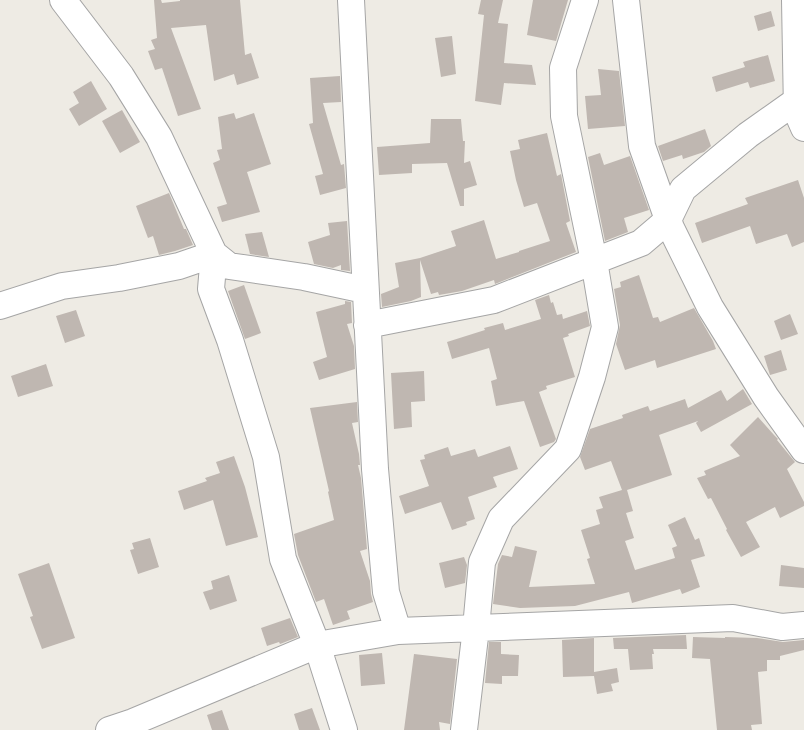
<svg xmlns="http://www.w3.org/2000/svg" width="804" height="730" font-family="'Titillium Web',sans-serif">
	<rect width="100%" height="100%" fill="#eeebe4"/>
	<path fill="#bfb7b1" d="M154,0h7l1,3 18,-2v-1h60l5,55 6,-2 8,25 -22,7 -3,-11 -20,7 -8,-56 -35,3 30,81 -23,7 -16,-48 -7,2 -7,-19 7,-2 -4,-9 6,-2z
		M481,0h22l-5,23 10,1 -4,39 28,2 4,20 -32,-2 -3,22 -26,-4 9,-86 -6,-1z
		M533,0h35l-12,41 -29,-6z
		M771,11l4,15 -17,5 -4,-15z
		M452,36l4,38 -15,3 -6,-39z
		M768,55l7,26 -25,7 -2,-6 -32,10 -4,-15 33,-10 -2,-5z
		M598,69l21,2 6,55 -37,3 -3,-33 16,-1z
		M340,76l1,26 -18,1 18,62 3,-1 2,24 -26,7 -5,-19 8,-2 -14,-50 4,-1 -3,-45z
		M91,81l16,28 -28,17 -10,-17 10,-6 -6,-11z
		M122,110l18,32 -20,11 -18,-32z
		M234,113l2,6 18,-6 17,51 -24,8 13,40 -38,10 -5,-15 10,-3 -14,-41 7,-3 -3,-10 5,-1 -4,-32z
		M431,119h30l2,22h2l-1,22 6,-2 7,24 -13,4v17h-4l-13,-43 -35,1v9l-33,2 -2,-28 53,-4z
		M705,129l6,17 -7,6 -21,7 -1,-4 -19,6 -5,-15z
		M547,133l10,43 4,-2 9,47 -4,2 10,29 -81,32 -1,-4 -32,11 -23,4 -1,-3 -7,2 -11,-34 1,37 -10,4 -29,6 -1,-13 18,-7 -4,-24 25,-5 36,-12 -5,-15 33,-11 12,39 23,-7v-1l31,-10 -13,-38 -13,4 -8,-27 -6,-29 10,-2 -2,-9z
		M600,153l4,12 26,-9 19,54 -25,8 4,14 -23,9 -17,-84z
		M798,180l6,18v44l-12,5 -5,-13 -31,10 -6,-18 -48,17 -7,-20 53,-19 -3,-6z
		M169,193l15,36h2l7,16 -18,6 -16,4 -6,-19 -5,2 -12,-32z
		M347,221l3,50 -9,-1v-5l-8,3 -19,-4 -6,-22 22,-7 -2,-12z
		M262,232l7,25 -19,-3 -5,-20z
		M639,275l14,43 5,-1 2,5 34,-14 19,33 3,8 -59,19 -2,-8 -30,10 -9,-26 4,-19 -6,-36 7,-2 -1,-5z
		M244,285l17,48 -16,6 -17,-48z
		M549,295l2,8 2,-1 4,13 5,-1 1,5 24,-8 3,15 -22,8 1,2 -6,2 12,39 -29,9 1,3 -8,3 17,47 -2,3 -14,5 -16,-46 -28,5 -5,-25 6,-2 -8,-31 -37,11 -5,-17 38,-12 -1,-2 19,-5 2,7 36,-11 -6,-19z
		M345,301l6,1 1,21 -5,1 7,22 1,23 -36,11 -6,-18 14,-5 -11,-45 29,-8z
		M76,310l9,26 -20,7 -9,-27z
		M790,314l8,20 -17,6 -7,-19z
		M781,350l6,20 -17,5 -6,-19z
		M46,364l7,22 -35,11 -7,-21z
		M424,371l1,30 -14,1 1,25 -18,2 -3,-56z
		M743,389l9,15 -51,28 -5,-9 2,-2 -39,14 13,40 -45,15 6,21 -7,2 8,25 -9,3 10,29 40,-12 -3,-10 5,-2 -9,-21 17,-8 10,23 4,-2 6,18 -14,4 9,27 -18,7 -2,-5 -48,14 -3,-11 -54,14 -55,2 -27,-4 5,-40 4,-9 10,2 3,-11 22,5 -8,36 66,-3 -8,-25 3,-1 -9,-28 19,-6 -4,-14 7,-2 -4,-11 23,-7 -11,-29 -26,9 -5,-13 10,-28 33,-11 -1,-3 26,-9 2,5 35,-12 3,9 33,-18 6,11z
		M357,402l1,20 -6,1 7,31 1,11h-2l3,13 6,71 -7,2 10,30 1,13 2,8 -26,9 3,8 -17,6 -9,-26 -8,3 -18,-47 -4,-21 40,-14 -6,-28 1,-1 -19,-83z
		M758,417l16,18 4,4 -1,1 18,22 -8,7 17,33v4l-24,12 -5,-11 -29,15 14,25 -19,10 -15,-27 1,-1 -16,-31 -3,1 -11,-21 9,-3 -2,-4 36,-15 -10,-11z
		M510,446l8,23 -25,8 4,10 -29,10 7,22 -9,3 1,3 -15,5 -11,-28 -36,12 -6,-18 30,-10 -9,-26 5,-1 -1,-4 24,-8 3,9 24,-7 3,8z
		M234,456l11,31 13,50 -32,9 -13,-46 -29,10 -6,-19 29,-10 -2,-3 15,-5 -4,-11z
		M150,538l9,29 -21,7 -8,-24 4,-1 -2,-6z
		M464,557l3,8 -2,18 -20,5 -6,-25z
		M49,563l26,75 -33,11 -12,-32 3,-1 -15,-42z
		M781,565l23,3v20l-25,-2z
		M229,575l8,26 -27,9 -7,-18 10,-3 -2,-8z
		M290,618l8,19 -18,7 -1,-2 -12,4 -6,-18z
		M686,635l1,14h-34l1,5h-2l1,15 -23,1 -2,-21h-14l-1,-11z
		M693,637l32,1v-1l32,1 26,4 21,-2v10l-24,6v4h-13v11l-9,1 4,52 -11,1 1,5h-35l-7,-71 -18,-1z
		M594,638v34l23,-4 2,14 -8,2 2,7 -16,3 -3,-18 -31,1 -1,-37z
		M489,642h12v12l18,1 -1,21h-16v8l-17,-1z
		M382,653l3,31 -24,2 -2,-31z
		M414,654l43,5 -7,65 -11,-2 1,8h-36z
		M312,708l8,22h-21l-5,-16z
		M222,710l7,20h-17l-5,-15z"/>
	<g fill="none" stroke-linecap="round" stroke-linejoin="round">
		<defs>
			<path id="minor" d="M63,0l58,76 38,61 55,117 15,12 75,11 61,13
				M351,0l24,469 11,123 12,39
				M626,0l16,146 29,82 39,79 56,90 38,53
				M795,0l2,112 7,16
				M0,306l62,-20 57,-8 60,-12 35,-12 -3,35 19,51 36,117 17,102 34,86 27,85
				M367,325l127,-25 147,-57 27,-23 15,-31 65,-54 48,-34
				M109,730l24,-8 184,-77 81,-14 335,-13 49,9 22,-2
				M464,730l12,-102 6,-66 19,-43 67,-70 24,-72 13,-50 -11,-66 -30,-145 -1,-48 22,-68"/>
		</defs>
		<use href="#minor" stroke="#a5a5a5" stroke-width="28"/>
		<use href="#minor" stroke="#fff" stroke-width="26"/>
	</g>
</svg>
